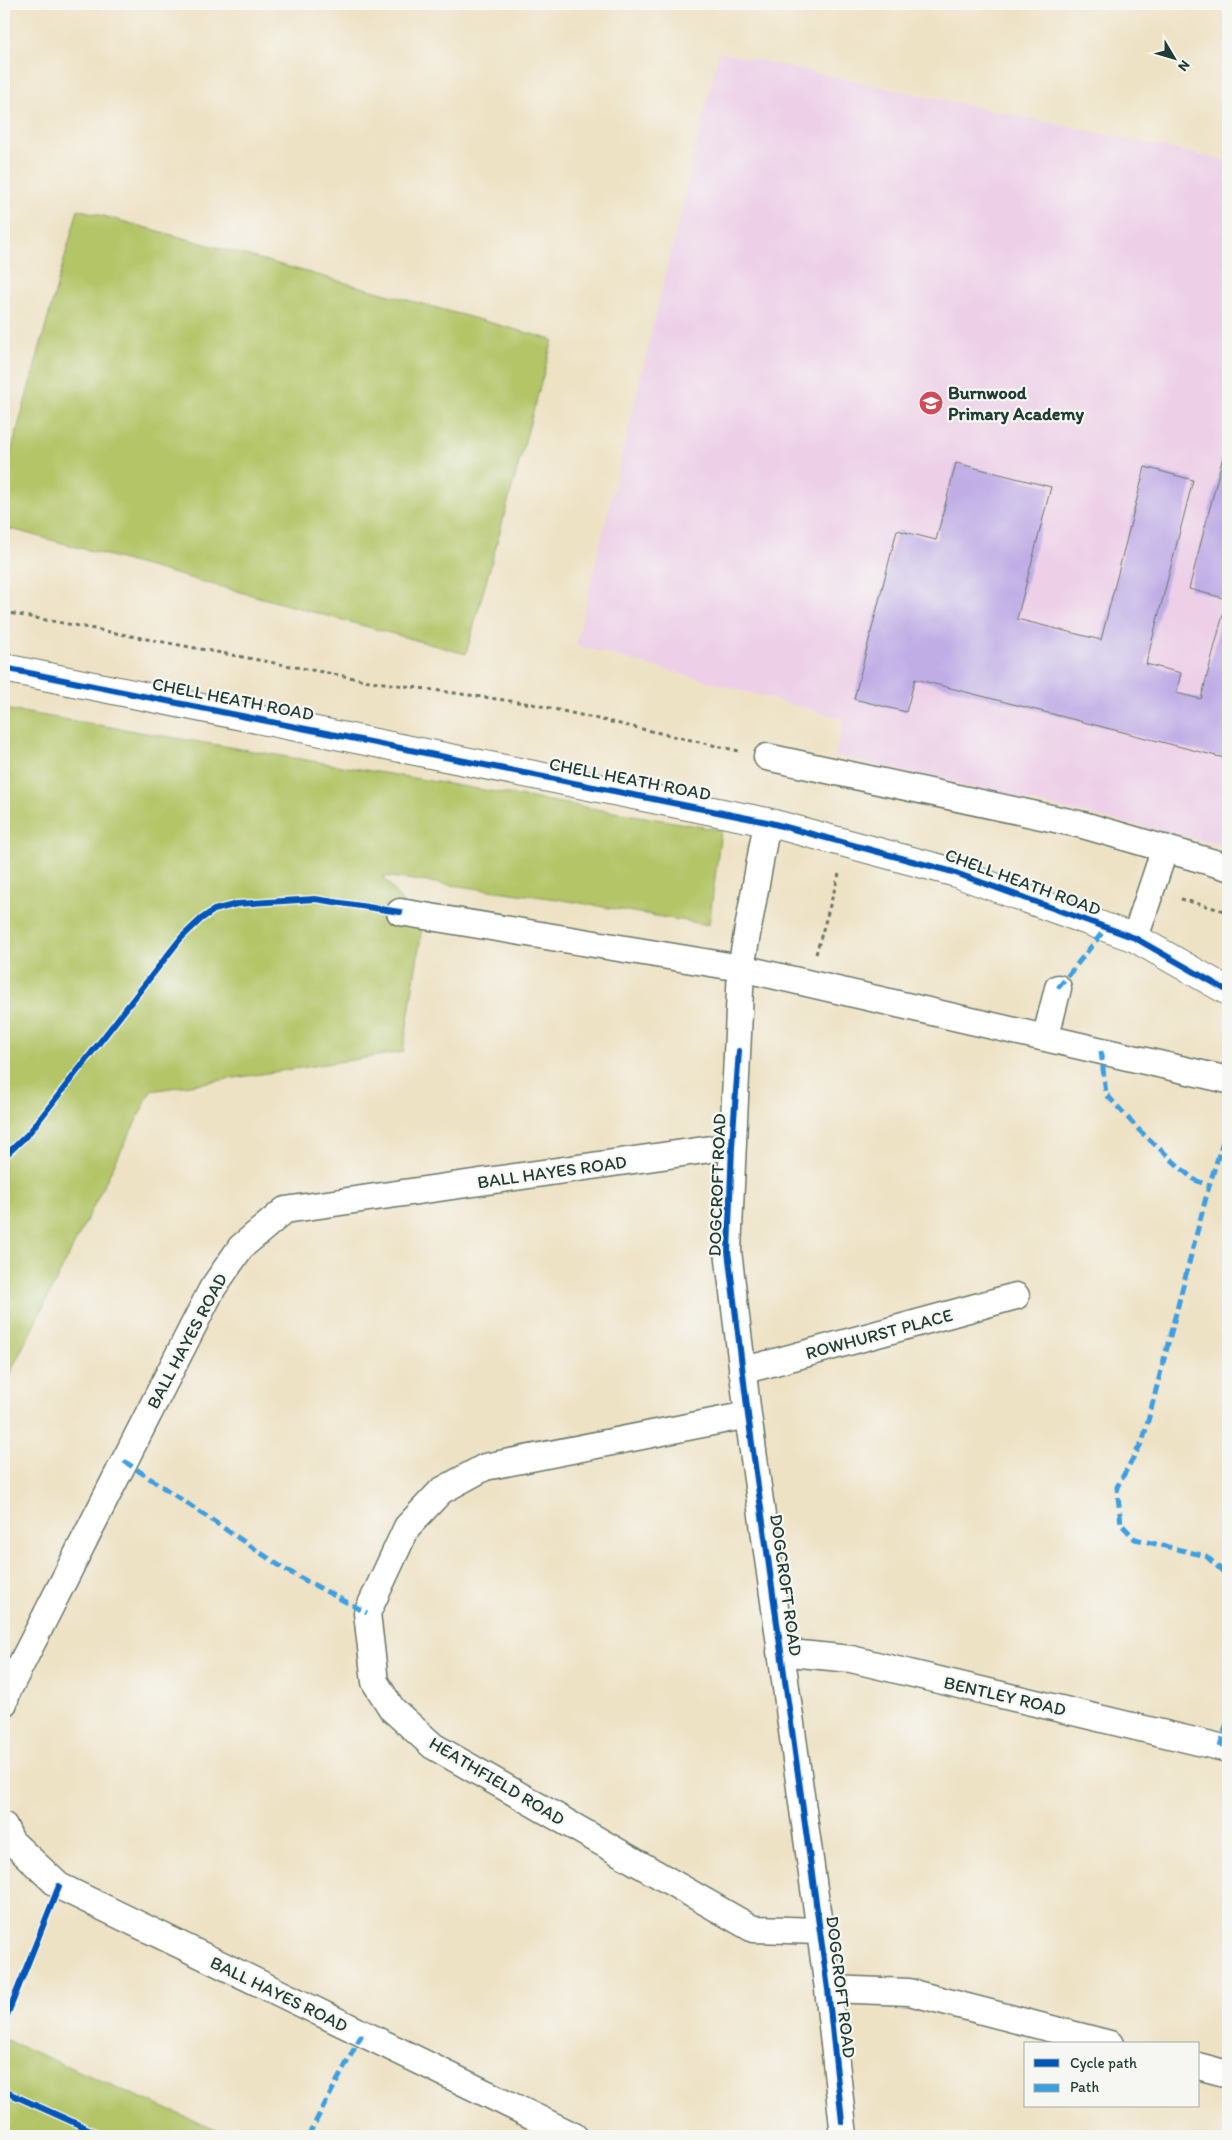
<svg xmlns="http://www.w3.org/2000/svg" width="1232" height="2140" font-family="Itim,sans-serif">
	<rect width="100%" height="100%" fill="#f6f6f2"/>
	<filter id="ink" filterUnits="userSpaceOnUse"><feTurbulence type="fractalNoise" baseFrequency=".02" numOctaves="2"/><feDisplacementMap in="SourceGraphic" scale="10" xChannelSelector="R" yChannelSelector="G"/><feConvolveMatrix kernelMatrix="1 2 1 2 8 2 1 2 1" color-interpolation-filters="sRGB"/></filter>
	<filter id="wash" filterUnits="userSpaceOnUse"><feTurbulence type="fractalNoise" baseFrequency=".0096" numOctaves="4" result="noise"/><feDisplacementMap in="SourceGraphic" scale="20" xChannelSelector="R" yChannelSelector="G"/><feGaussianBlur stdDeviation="1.12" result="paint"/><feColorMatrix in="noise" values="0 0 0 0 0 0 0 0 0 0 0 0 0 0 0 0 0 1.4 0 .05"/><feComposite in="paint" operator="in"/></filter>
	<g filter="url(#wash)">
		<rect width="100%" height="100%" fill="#eee2c5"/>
		<path fill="#edd0e8" d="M719,52l509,109v686l-393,-91 9,-37 -268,-74z"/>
		<path fill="#b4c568" stroke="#6a814e" d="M78,209l475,131 -87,314 -462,-127v-49z
			M4,709l717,121 -12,95 -152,-26 -174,-23 39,53 -19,123 -252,39 -147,294z
			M4,2039l226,97h-226z"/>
		<g id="blocks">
			<path fill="#c0ade6" d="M1224,453l4,1v305l-313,-80 -9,33 -52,-13 43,-169 39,10 20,-77 95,24 -34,132 84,21 44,-173 48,13 -47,184 35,9 -5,20 25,6 26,-100 -38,-10z"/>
		</g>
	</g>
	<g filter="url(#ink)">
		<use href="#blocks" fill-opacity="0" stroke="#677767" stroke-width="1"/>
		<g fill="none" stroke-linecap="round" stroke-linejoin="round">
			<defs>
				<path id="minor" d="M767,757l316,68 145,42
					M767,822l-26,146 -13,283 20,164 80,574 16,147
					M400,912l341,56 487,112
					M1135,938l30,-90
					M1046,1036l12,-48
					M742,1371l274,-75
					M748,1415l-263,52 -44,24 -34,36 -40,86 8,69 17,27 41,37 320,183 66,2
					M780,1652l71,7 377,90
					M4,1703l4,-13 204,-401 29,-42 44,-37 447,-64
					M4,1826l7,15 48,45 515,250
					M828,1989l81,3 201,52
					M1198,2066l30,8"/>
				<path id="tertiary" d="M4,668l763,154 186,50 182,66 93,53"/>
			</defs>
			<use href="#minor" stroke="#677767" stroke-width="29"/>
			<use href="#tertiary" stroke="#677767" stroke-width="30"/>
			<path stroke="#677767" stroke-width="3" stroke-dasharray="4 4" stroke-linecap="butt" d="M4,612l366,69 162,23 207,47
				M1181,899l47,13
				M816,954l23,-80"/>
			<use href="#minor" stroke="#fff" stroke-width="26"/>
			<use href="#tertiary" stroke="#fff" stroke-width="28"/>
			<path stroke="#3c9ee2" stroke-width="5" stroke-dasharray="10 5" stroke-linecap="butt" d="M1058,988l48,-60
				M1101,1051l5,43 34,37 53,48 16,7
				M1228,1125l-19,61 -66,254 -26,47 4,37 14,15 71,17 22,20
				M124,1461l162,109 81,43
				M1220,1747l8,-28
				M308,2136l54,-102"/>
			<defs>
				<path id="cycleway" d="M4,668l763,154 186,50 182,66 93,53
					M739,1051l-7,95 -4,105 20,164 80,574 14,133
					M4,1157l25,-24 152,-195 20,-19 13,-9 23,-6 78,-5 85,13
					M4,2023l55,-137
					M4,2091l100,45"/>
			</defs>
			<use href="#cycleway" stroke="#f6f6f2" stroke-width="9"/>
			<use href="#cycleway" stroke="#0057b8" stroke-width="6"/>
		</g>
	</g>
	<defs>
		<symbol id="school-disc" viewBox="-11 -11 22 22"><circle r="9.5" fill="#d1495b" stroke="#f6f6f2"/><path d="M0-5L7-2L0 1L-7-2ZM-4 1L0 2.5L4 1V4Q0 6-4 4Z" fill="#fff"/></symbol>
	</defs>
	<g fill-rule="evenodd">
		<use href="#school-disc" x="917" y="389" width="28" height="28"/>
	</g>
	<g text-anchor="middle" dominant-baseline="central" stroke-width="4.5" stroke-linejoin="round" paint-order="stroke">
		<g font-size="18" font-weight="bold" fill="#1f3d34" stroke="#f6f6f2" text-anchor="start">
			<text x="948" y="393">Burnwood<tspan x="948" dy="21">Primary Academy</tspan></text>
		</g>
		<g font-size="18" fill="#1f3d34" stroke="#f6f6f2">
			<text transform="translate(233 699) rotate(11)">CHELL HEATH ROAD</text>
			<text transform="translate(630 779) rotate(11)">CHELL HEATH ROAD</text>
			<text transform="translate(1023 882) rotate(20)">CHELL HEATH ROAD</text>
			<text transform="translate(552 1172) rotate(-8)">BALL HAYES ROAD</text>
			<text transform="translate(717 1185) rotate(-88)">DOGCROFT ROAD</text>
			<text transform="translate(879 1334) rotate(-15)">ROWHURST PLACE</text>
			<text transform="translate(187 1341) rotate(-62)">BALL HAYES ROAD</text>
			<text transform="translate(786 1585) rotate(82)">DOGCROFT ROAD</text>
			<text transform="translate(1005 1696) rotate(13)">BENTLEY ROAD</text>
			<text transform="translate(497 1781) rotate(31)">HEATHFIELD ROAD</text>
			<text transform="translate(841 1987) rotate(83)">DOGCROFT ROAD</text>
			<text transform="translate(279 1994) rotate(26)">BALL HAYES ROAD</text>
		</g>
	</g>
	<rect width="1232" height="2140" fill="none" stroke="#f6f6f2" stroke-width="20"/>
	<rect x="1024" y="2042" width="175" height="65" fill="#f6f6f2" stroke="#a0aca6"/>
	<rect x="1034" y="2059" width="25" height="8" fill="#0057b8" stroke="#a0aca6"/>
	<text x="1070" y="2068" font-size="15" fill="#1f3d34">Cycle path</text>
	<rect x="1034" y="2084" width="25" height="8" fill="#3c9ee2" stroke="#a0aca6"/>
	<text x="1070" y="2092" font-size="15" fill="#1f3d34">Path</text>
	<g transform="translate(1174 58) rotate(128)" stroke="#f6f6f2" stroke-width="4" paint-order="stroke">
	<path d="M0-4L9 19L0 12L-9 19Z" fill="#1f3d34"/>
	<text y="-8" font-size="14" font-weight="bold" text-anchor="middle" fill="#1f3d34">N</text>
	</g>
</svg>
